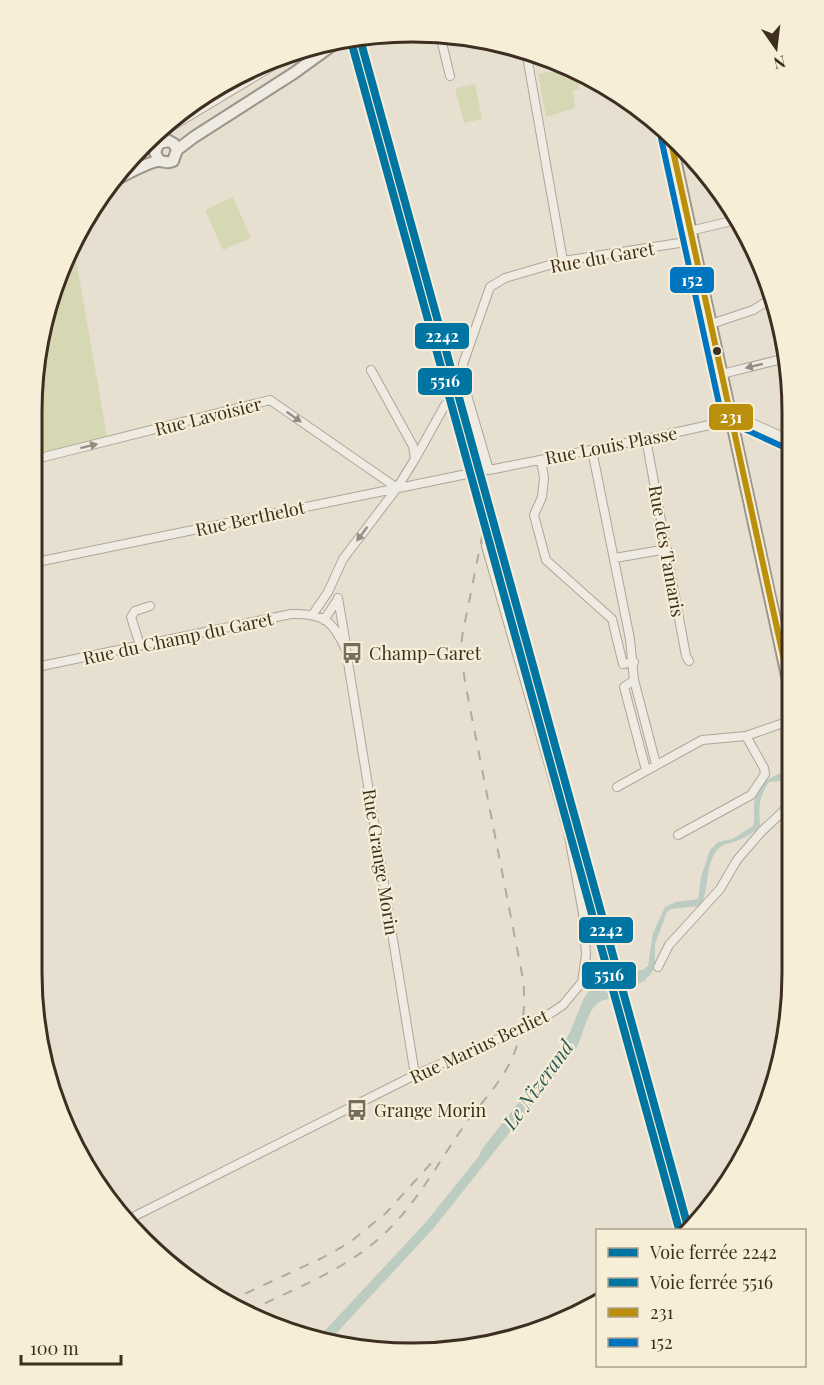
<svg xmlns="http://www.w3.org/2000/svg" width="824" height="1385" font-family="'Playfair Display',serif">
	<rect width="100%" height="100%" fill="#e7e0d1"/>
	<path fill="#d6d7b3" d="M561,70l16,6 2,13 -6,2 2,17 -29,9 -8,-43z
		M475,84l7,35 -18,4 -9,-35z
		M233,197l18,41 -28,12 -18,-40z
		M69,254l7,6 31,176 -75,19v-68l20,-98z"/>
	<path fill="#bcccc2" d="M792,770v10l-23,2c-11,17 -10,25 -9,44 -6,7 -16,12 -24,15 -6,3 -12,2 -17,7 -16,16 -8,42 -19,58l-29,3 -4,3 -12,32v24l-6,8 -22,9 -1,-3 22,-16 5,-33 12,-26 11,-5 22,-3 3,-22 9,-27 8,-8 14,-3 21,-13c2,-7 1,-13 1,-19 0,-25 17,-31 38,-37z
		M609,985l-2,7 2,7c-22,0 -24,36 -34,51l-142,179 -103,111 -12,-2 108,-116 53,-66 3,-7 77,-98 11,-19 14,-34 5,-7z"/>
	<g fill="none" stroke-linecap="round" stroke-linejoin="round">
		<path stroke="#bcccc2" stroke-width="12" d="M595,998l4,-5 42,-17"/>
		<defs>
			<path id="street" d="M441,39l9,37
				M527,56l36,205
				M162,141l6,-12 6,-4 100,-60
				M690,231l50,-12
				M692,241l-129,20 -58,17 -15,9 -27,77 1,21 25,85 157,-31 95,-21 51,23
				M711,324l42,-14 21,-13
				M722,374l64,-16
				M646,439l40,217 3,5
				M592,450l38,189 4,41
				M415,459l30,-54
				M32,460l238,-60 127,88
				M541,460l3,18 -2,19 -8,18 12,45 66,59 11,45 11,-2
				M615,558l52,-9
				M32,563l435,-89
				M338,598l7,41
				M313,614l15,-22 15,-33 54,-71 18,-29 -2,-13 -42,-76
				M324,620l14,-21
				M140,645l-9,-28 4,-6 15,-5
				M32,668l259,-54c32,-1 42,6 55,36l69,425
				M646,770l-22,-83 10,-7 22,84
				M617,787l85,-47 44,-4
				M678,835l73,-40 14,-21 -1,-6 -18,-32 46,-16
				M658,967l11,-22 51,-56 17,-29 25,-29 30,-28
				M127,1220l288,-145 124,-54 24,-16 19,-23 4,-27 -3,-42 -15,-82 -82,-285"/>
			<path id="secondary" d="M670,136l122,563
				M159,161l-4,-9 4,-9 10,-2 5,3 3,6
				M117,179c8,-4 33,-18 42,-18 7,0 7,3 14,0l4,-11 17,-13 100,-64 47,-34"/>
		</defs>
		<use href="#street" stroke="#ada599" stroke-width="10"/>
		<use href="#secondary" stroke="#9c958a" stroke-width="14"/>
		<use href="#street" stroke="#efebe3" stroke-width="8"/>
		<use href="#secondary" stroke="#efebe3" stroke-width="10"/>
		<path stroke="#afaaa2" stroke-width="2" stroke-dasharray="10 10" stroke-linecap="butt" d="M227,1302l95,-44 27,-15 37,-30 47,-52
			M247,1312c42,-21 91,-39 128,-70 41,-34 63,-81 94,-123 17,-22 36,-41 46,-68 8,-22 11,-48 8,-72l-58,-297 -4,-30 1,-15 21,-105 -1,-38 -6,-25"/>
		<defs>
			<path id="bus-1" d="M670,137l122,560"/>
			<path id="bus-2" d="M661,138l62,284
				M734,429l6,-2 48,22"/>
		</defs>
		<use href="#bus-1" stroke="#f7eed8" stroke-width="10"/>
		<use href="#bus-2" stroke="#f7eed8" stroke-width="10"/>
		<use href="#bus-1" stroke="#ba8f0b" stroke-width="6"/>
		<use href="#bus-2" stroke="#0075bf" stroke-width="6"/>
		<defs>
			<path id="rail-1" d="M360,39l328,1188"/>
			<path id="rail-2" d="M351,41l328,1188"/>
		</defs>
		<use href="#rail-1" stroke="#f7eed8" stroke-width="12"/>
		<use href="#rail-2" stroke="#f7eed8" stroke-width="12"/>
		<use href="#rail-1" stroke="#0075a1" stroke-width="8"/>
		<use href="#rail-2" stroke="#0075a1" stroke-width="8"/>
	</g>
	<defs><path id="oneway-solid" d="M-6-.8H1V-3.2L6.5 0L1 3.2V.8H-6Z" transform="scale(1.5)"/></defs>
	<g fill="#968c82">
		<use href="#oneway-solid" transform="translate(754 366) rotate(166)"/>
		<use href="#oneway-solid" transform="translate(294 417) rotate(35)"/>
		<use href="#oneway-solid" transform="translate(89 446) rotate(-14)"/>
		<use href="#oneway-solid" transform="translate(362 534) rotate(127)"/>
	</g>
	<defs>
		<symbol id="bus-bare" viewBox="-9 -9 18 18"><path d="M-5-6H5V4H4V6H2V4H-2V6H-4V4H-5ZM-3.5-4V0h7V-4ZM-3.5 1.2v1.5H-2V1.2ZM2 1.2v1.5H3.5V1.2Z" fill="#786c5e" stroke="#f7eed8" stroke-width="2.5" paint-order="stroke"/></symbol>
	</defs>
	<g fill-rule="evenodd">
		<use href="#bus-bare" x="337" y="638" width="30" height="30"/>
		<use href="#bus-bare" x="342" y="1095" width="30" height="30"/>
	</g>
	<circle fill="#3d2e20" stroke="#f7eed8" stroke-width="2" cx="717" cy="351" r="5"/>
	<g text-anchor="middle" dominant-baseline="central" stroke-width="4.5" stroke-linejoin="round" paint-order="stroke">
		<g font-size="18" fill="#3d2e20" stroke="#f7eed8">
			<text transform="translate(602 257) rotate(-10)">Rue du Garet</text>
			<text transform="translate(208 416) rotate(-14)">Rue Lavoisier</text>
			<text transform="translate(611 445) rotate(-11)">Rue Louis Plasse</text>
			<text transform="translate(250 518) rotate(-12)">Rue Berthelot</text>
			<text transform="translate(667 551) rotate(80)">Rue des Tamaris</text>
			<text transform="translate(178 638) rotate(-12)">Rue du Champ du Garet</text>
			<text transform="translate(381 862) rotate(81)">Rue Grange Morin</text>
			<text transform="translate(479 1046) rotate(-25)">Rue Marius Berliet</text>
		</g>
		<g font-size="18" fill="#3d2e20" stroke="#f7eed8" text-anchor="start">
			<text x="369" y="653">Champ-Garet</text>
			<text x="374" y="1110">Grange Morin</text>
		</g>
		<g font-size="20" font-style="italic" fill="#2f5d5a" stroke="#f7eed8">
			<text transform="translate(537 1084) rotate(-54)">Le Nizerand</text>
		</g>
	</g>
	<path d="M0 0H824V1385H0ZM412 42H412A370 370 0 0 1 782 412V973A370 370 0 0 1 412 1343H412A370 370 0 0 1 42 973V412A370 370 0 0 1 412 42Z" fill="#f7eed8" fill-rule="evenodd"/>
	<path fill="none" stroke="#3d2e20" stroke-width="3" d="M412 42H412A370 370 0 0 1 782 412V973A370 370 0 0 1 412 1343H412A370 370 0 0 1 42 973V412A370 370 0 0 1 412 42Z"/>
	<g stroke="#f7eed8" stroke-width="2">
		<rect x="669" y="266" width="46" height="28" rx="6" fill="#0075bf"/>
		<rect x="414" y="322" width="56" height="28" rx="6" fill="#0075a1"/>
		<rect x="417" y="367" width="56" height="29" rx="6" fill="#0075a1"/>
		<rect x="708" y="403" width="46" height="28" rx="6" fill="#ba8f0b"/>
		<rect x="578" y="916" width="56" height="28" rx="6" fill="#0075a1"/>
		<rect x="581" y="961" width="56" height="29" rx="6" fill="#0075a1"/>
	</g>
	<g font-size="16" text-anchor="middle" font-weight="bold" fill="#fff">
		<text x="692" y="286">152</text>
		<text x="442" y="342">2242</text>
		<text x="445" y="387">5516</text>
		<text x="731" y="423">231</text>
		<text x="606" y="936">2242</text>
		<text x="609" y="981">5516</text>
	</g>
	<rect x="596" y="1229" width="210" height="138" fill="#f7eed8" stroke="#ada18e" stroke-width="1.5"/>
	<rect x="608" y="1248" width="30" height="9" fill="#0075a1" stroke="#ada18e" stroke-width="1.5"/>
	<text x="650" y="1259" font-size="18" fill="#3d2e20">Voie ferrée 2242</text>
	<rect x="608" y="1278" width="30" height="9" fill="#0075a1" stroke="#ada18e" stroke-width="1.5"/>
	<text x="650" y="1289" font-size="18" fill="#3d2e20">Voie ferrée 5516</text>
	<rect x="608" y="1308" width="30" height="9" fill="#ba8f0b" stroke="#ada18e" stroke-width="1.5"/>
	<text x="650" y="1319" font-size="18" fill="#3d2e20">231</text>
	<rect x="608" y="1338" width="30" height="9" fill="#0075bf" stroke="#ada18e" stroke-width="1.5"/>
	<text x="650" y="1349" font-size="18" fill="#3d2e20">152</text>
	<g transform="translate(776 48) rotate(166)" stroke="#f7eed8" stroke-width="4.5" paint-order="stroke">
	<path d="M0-4.5L10 22L0 15L-10 22Z" fill="#3d2e20"/>
	<text y="-9" font-size="16" font-weight="bold" text-anchor="middle" fill="#3d2e20">N</text>
	</g>
	<path d="M21 1355v9h100v-9" fill="none" stroke="#3d2e20" stroke-width="3"/>
	<text x="30" y="1355" font-size="18" fill="#3d2e20" stroke="#f7eed8" stroke-width="4.5" paint-order="stroke">100 m</text>
</svg>
